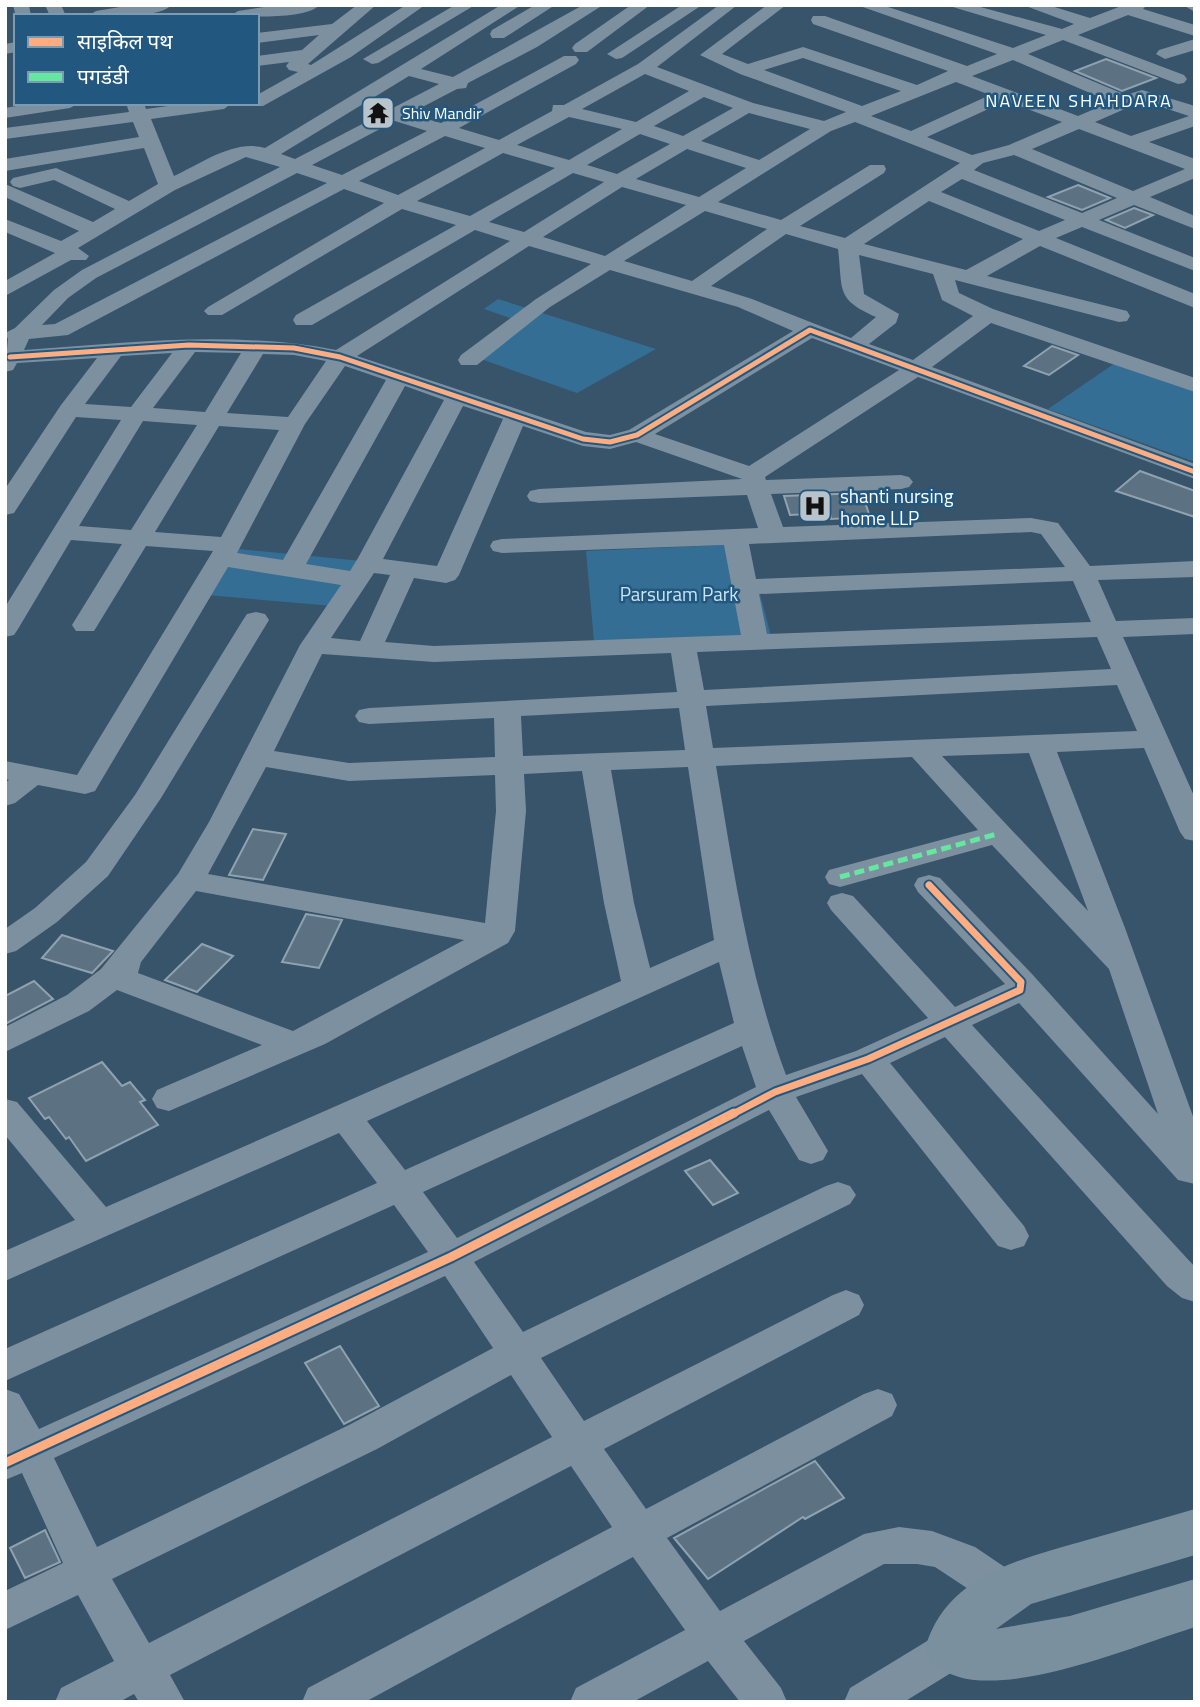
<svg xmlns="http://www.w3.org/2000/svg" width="1200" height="1707" font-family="'Titillium Web','Noto Sans Devanagari',sans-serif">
	<rect width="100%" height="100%" fill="#37546a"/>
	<path fill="#356e95" d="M498,299l158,50 -79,44 -102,-36 47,-35 -38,-13z
		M1121,359l74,23v80l-147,-53z
		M747,544l24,92 -177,6 -8,-91z
		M218,547l144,14 -29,45 -138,-12z"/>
	<path fill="#5c7283" stroke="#90a2af" stroke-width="2" d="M1106,59l50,19 -34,13 -47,-20z
		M1078,185l32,13 -28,12 -34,-13z
		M1134,208l19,7 -28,13 -19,-8z
		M1052,346l26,9 -29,20 -25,-9z
		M1140,471l55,20v26l-79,-26z
		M862,493l8,24 -39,2 -1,-6 -40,2 -6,-19z
		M253,829l33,5 -23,46 -34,-5z
		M306,914l36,6 -23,48 -37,-6z
		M62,935l51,16 -21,22 -50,-15z
		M202,944l31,12 -36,36 -32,-12z
		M34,981l19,18 -48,25v-28z
		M102,1062l20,24 8,-4 15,18 -5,2 18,23 -72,36 -17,-24 -3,2 -17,-22 -4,2 -16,-21z
		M710,1160l28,33 -25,12 -28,-34z
		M340,1346l39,60 -35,18 -39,-61z
		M815,1461l29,37 -39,21 -2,-2 -95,62 -34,-41z
		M45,1530l15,32 -35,16 -15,-30z"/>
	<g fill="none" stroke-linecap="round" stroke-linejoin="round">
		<path fill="#7d90a0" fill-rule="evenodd" d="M13,5h16l2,11 -15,1z
			M45,5h16l5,11h-16z
			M132,5h40c-15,14 -64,11 -84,11l8,-5z
			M277,5h43c-16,15 -70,11 -90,11l8,-5z
			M357,5h19l-68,59 3,1 95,-60h19l-74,52 -88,49h-12l-2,-3h8v-8l41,-23 -9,-2 -3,-4 3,-4 -32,4v-10l45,-6 17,-15 -62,8v-10l75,-9z
			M455,5h20l-97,58 -6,1 -9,-5z
			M501,5h20l-100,64 32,8 130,-72h20l-66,42 -69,36 -2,5 -9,1 -48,25 32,9 123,-67h12l3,4 -3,4 -117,64 40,12 53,-29 1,-6h11l74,-41 81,-59 17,1 -79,61 96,36 71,18 22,-9 -106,-38 -40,-19 67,-50h19l-64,49 26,10 55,-17 114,38 31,-14 -135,-47 -2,-4 2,-4h12l142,50 30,-12 -140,-49h25l131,43 33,-13 -100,-30h27l89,24 12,-5 -51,-19h25l42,13 34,-13h23l-4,4 52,16v11l-67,-21 -50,20 106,40 3,4 -3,4 -6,1 -115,-44 -35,14 98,41 16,-5 53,16v20l-46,16 46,17v19l-45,19 45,19v13l-61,-24 -35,15 96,38v13l-113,-44 -26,11 139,56v14l-155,-62 -53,30 140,35 3,5 -3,5 -8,1 -164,-42 4,13 34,16 202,69v14l-204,-69 -59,44 263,97v15l-277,-102 -153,100 1,3 135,-5 8,2 4,5 -4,5 -8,2 -130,5 12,33 248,-9 27,5 32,43 105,-5v16l-97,3 18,41 79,-3v16l-72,3 72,161v43l-10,-2 -5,-7 -36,-84 -87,4 68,176 70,194v62l-17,-4 -159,-177 -47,22 223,242v35l-13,-4 -15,-12 -222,-249 -55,26 134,163 5,10 -5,10 -13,4 -13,-4 -136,-172 -66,23 32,54 -5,9 -12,4 -12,-4 -30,-50 -295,152 49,70 303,-146 12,-4 12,4 6,9 -6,9 -309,154 43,63 249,-126 13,-5 13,5 5,10 -5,10 -255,134 42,60 218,-115 14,-5 14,5 5,11 -5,11 -225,122 53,73 144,-77 35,-7 33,4 43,16 46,31 6,13 -6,13 -15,6 -15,-6 -56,-37 -18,-3h-33l-140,77 37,47 6,14h-47l-32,-41 -75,41h-63l6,-14 109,-58 -52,-73 -268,145h-63l6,-14 304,-161 -41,-61 -401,209 15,27h-46l-5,-8 -15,8h-64l6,-14 53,-27 -36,-66 -73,35v-39l58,-28 -41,-90 -17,7v-91l14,5 20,35 389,-177 -34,-47 -389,176v-32l372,-166 -38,-50 -334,148v-30l70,-31 -70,-85v-36l12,3 89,105 515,-226 -17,-78 -22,-132 -58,3 2,37 -11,120 -7,12 -183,101 -156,67 -12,-3 -5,-9 5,-9 105,-45 -145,-55 -28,21 -84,41v-25l62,-32 34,-26 77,-95 31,-52 91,-177 41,-60 -113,-18 -133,224 -10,3 -47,-9 -23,18 -10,3v-23l4,-3 -4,-1v-18l72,14 136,-224 -67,-5 -52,85h-18l-4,-6 50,-81 -51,-4 -53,89 -4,6 -9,2v-30l116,-187 -45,-3 -62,96 -9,2v-26l56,-84 36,-47 -80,5 -4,7 -8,2 3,-33 -3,-6 10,-5 39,-38 28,-20 198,-103 -34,-10 -71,33 -97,58 11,8 -3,4h-15l-66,36v-15l50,-28 -50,-21v-13l56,22 18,-10 -74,-34v-13l88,38 22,-13 -61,-29 -34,8 -7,-2 -3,-4 3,-4 43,-10 73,33 29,-17 -14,-36 -139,23v-12l134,-22 -6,-15 -128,17v-11l124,-16 -3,-9h18l2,6 44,-6h42l-8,6 -73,10 23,57c27,-12 60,-37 91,-28zM803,58l98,33 -39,15 -98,-36zM1013,60l98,42 -33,14 -106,-40zM645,74l44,17 -53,31 -54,-13zM409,76l30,8 -144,75 -14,-5zM956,82l34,13 -79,36 -40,-15zM704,97l29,11 -50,28 -29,-10zM1006,101l56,21 -53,23 -37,10 -45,-18zM1143,101l46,15 -58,20 -36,-14zM749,113l61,16 -51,31 -58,-19zM569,117l53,12 -53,31 -52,-15zM395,121l32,10 -85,44 -30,-10zM855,122l105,41 -115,75 -45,-12 84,-53 2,-4 -2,-4h-14l-89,55 -63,-18 113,-71zM1079,129l106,40 -52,22 -101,-42zM640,134l30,10 -53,30 -30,-9zM445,136l40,12 -87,47 -39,-14zM687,149l59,19 -47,29 -63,-18zM503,153l52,15 -85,48 -53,-15zM1014,155l103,43 -35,15 -108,-43 9,-7zM297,173l30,10 -272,141 -13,1 26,-27 28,-20zM573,173l31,9 -80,50 -35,-10zM962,179l103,41 -26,11 -98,-39zM622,187l64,18 -81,51 -62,-19zM344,189l40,14 -176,104 -4,4 4,4h14l180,-106 54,16 -160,90 -3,5 3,5h16l163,-95 35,11 -174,109c-103,-20 -208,-7 -312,0l5,-11 39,-4zM929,201l94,38 -57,31 -102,-26zM705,211l62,18 -75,52 -68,-20zM786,234l52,15c5,41 -3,50 38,68l-25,21 -99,-39 -41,-13zM529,246l62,18 -55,35 -75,56 -3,5 3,5h16l73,-58 60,-37 128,37 55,24 -164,99 -19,5 -24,-3 -229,-76zM859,255l74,19 9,26 31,16 -60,44 -44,-16 27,-21 3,-9 -35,-20zM812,338l87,32 -150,96 -94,-32zM195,352l46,1 -36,59 -52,-4zM172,353l-41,54 -46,-3 36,-48zM263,354l31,1 32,6 -38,56 -61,-4zM345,366l41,14 -103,180 -46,-7 68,-129zM405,386l39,14 -86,158 -8,13 -44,-7zM463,406l40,13 -66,147 -54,-7zM143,421l54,4 -66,105 -52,-4zM219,426l60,4 -58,107 -66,-5zM523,426l60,20 27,3 26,-7 106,37 -203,10 -9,2 -3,5 3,5 9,2 208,-8 11,33 -256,11 -9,2 -3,5 3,5 9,2 222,-8 17,90 -307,11 -49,-4 29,-64 32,5 9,-3 4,-5zM1031,532l10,2 24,33 -309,12 -7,-35zM374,573l16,2 -30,66 -29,-3zM1073,581l18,41 -324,12 -8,-40zM1097,637l14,32 -407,21 -7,-38zM671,653l6,39 -308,16 -10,2 -4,6 4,6 10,2 125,-6 1,39 -146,6 -75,-12 48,-97 112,8zM1117,685l20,46 -424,17 -7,-42zM679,708l6,42 -162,6 -2,-40zM1029,753l59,158 -146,-155zM912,757l66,73 -149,40 -4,7 4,7 11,3 152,-42 117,124 49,145 -126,-140 -92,-96 -11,-3 -11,3 -4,7 4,7 87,92 -50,23 -102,-111 -11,-3 -11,3 -4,7 4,7 97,108 -72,33 -70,24c-38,-102 -52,-202 -70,-309zM266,767l83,14 146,-6 1,36 -11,112 -277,-49zM688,767l26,173 -64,28 -16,-65 -23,-133zM196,891l268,49 -171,91 -155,-58 3,-11zM719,962l15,61 -329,147 -38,-49zM742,1046l14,41 -299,151 -34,-46zM445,1276l48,72 -144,77 -252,122 -43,-89zM511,1375l41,62 -403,206 -37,-64 265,-130z
			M535,5h20l-51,33h-12l-2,-4 2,-4z
			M631,5h19l-63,47h-12l-3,-4 3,-4z
			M682,5h20l-80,53 -6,1 -9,-5z
			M1183,5h12v7z
			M1195,39v11l-30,9 -9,-5 3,-4z
			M16,42v10l-11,2v-10z
			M33,103h46l-9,5 -65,10v-10z
			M256,612l9,2 4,6 -108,178 -53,78 -51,46 -41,29 -11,3v-25l30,-21 51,-46 49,-67 108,-175 4,-6z
			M952,1630l15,5 6,14 -6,14 -63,39h-60l6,-14 87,-53z"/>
		<path fill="#7b909f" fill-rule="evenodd" d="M1195,1509v46l-164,49 -35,25 74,-13 125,-37v48c-63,20 -156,59 -221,53 -14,-1 -28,-8 -41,-13l-8,-18c20,-72 92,-89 155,-107 39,-11 77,-22 115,-33z"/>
		<path stroke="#66e7a1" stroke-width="5" stroke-dasharray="10 5" stroke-linecap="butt" d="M840,877l157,-43"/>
		<defs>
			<path id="cycleway-far2" d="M10,357l179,-12 105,3 46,9 243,82 27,3 27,-7 173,-105 385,142"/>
			<path id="cycleway-far1" d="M731,1115l44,-23 93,-33 152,-69 1,-8 -92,-97"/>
			<path id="cycleway" d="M5,1463l446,-206 283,-144"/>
		</defs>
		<use href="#cycleway-far2" stroke="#22587f" stroke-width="9"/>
		<use href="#cycleway-far1" stroke="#22587f" stroke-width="11"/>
		<use href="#cycleway" stroke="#22587f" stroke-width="13"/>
		<use href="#cycleway-far2" stroke="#ffac80" stroke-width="5"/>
		<use href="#cycleway-far1" stroke="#ffac80" stroke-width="7"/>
		<use href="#cycleway" stroke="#ffac80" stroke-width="9"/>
	</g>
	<defs>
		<symbol id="temple-square" viewBox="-11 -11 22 22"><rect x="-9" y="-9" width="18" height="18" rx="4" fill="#b9c3cb" stroke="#22587f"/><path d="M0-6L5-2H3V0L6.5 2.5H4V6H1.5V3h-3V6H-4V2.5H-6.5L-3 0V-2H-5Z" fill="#111"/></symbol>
		<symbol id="hospital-square" viewBox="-11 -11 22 22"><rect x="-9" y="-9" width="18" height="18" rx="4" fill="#b9c3cb" stroke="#22587f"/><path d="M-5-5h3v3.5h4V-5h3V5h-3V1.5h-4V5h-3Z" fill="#111"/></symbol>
	</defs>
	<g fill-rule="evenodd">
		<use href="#temple-square" x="359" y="94" width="38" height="38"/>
		<use href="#hospital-square" x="796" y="487" width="38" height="38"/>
	</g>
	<g text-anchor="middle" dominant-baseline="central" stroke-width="5" stroke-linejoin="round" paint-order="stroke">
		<g font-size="16" fill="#fff" stroke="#22587f" text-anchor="start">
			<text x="402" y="113">Shiv Mandir</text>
		</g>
		<g font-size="18" letter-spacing="2" fill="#fff" stroke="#22587f">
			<text x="1079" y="100">NAVEEN SHAHDARA</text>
		</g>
		<g font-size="19" fill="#fff" stroke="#22587f" text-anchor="start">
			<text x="840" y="495">shanti nursing<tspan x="840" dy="22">home LLP</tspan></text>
		</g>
		<g font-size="19" fill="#cae4f5" stroke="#22587f">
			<text x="679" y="593">Parsuram Park</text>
		</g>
	</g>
	<rect width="1200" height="1707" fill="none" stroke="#ffffff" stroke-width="14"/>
	<rect x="14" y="14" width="245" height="91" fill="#22587f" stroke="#7a9bb2" stroke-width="2"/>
	<rect x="28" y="37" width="35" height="10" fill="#ffac80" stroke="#7a9bb2" stroke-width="2"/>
	<text x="77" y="49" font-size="21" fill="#ffffff">साइकिल पथ</text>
	<rect x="28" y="72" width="35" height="10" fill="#66e7a1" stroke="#7a9bb2" stroke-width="2"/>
	<text x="77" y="84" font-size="21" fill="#ffffff">पगडंडी</text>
</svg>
